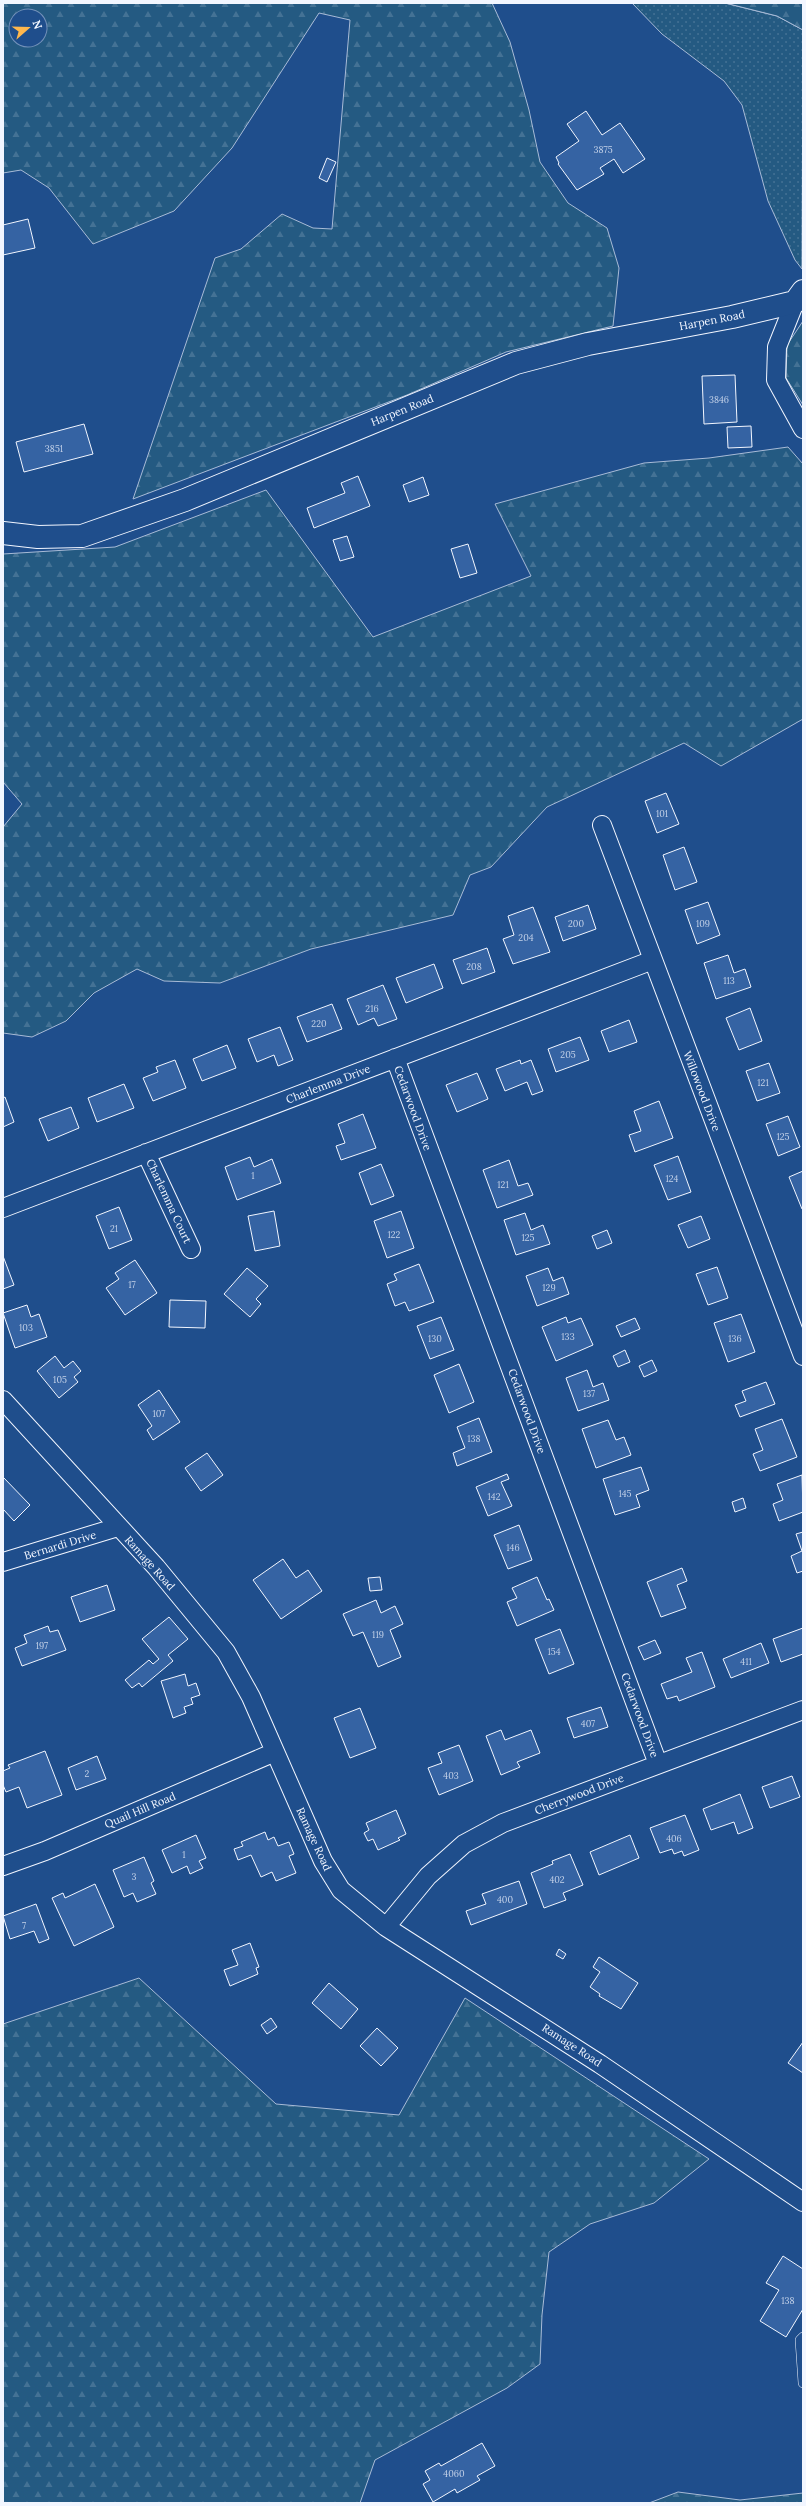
<svg xmlns="http://www.w3.org/2000/svg" width="806" height="2506" font-family="Lora,serif">
	<defs>
		<pattern id="grass-dots" width="8" height="8" patternUnits="userSpaceOnUse"><rect width="8" height="8" fill="#245a82"/><path d="M2 2h.1M6 6h.1" fill="none" stroke="#447295" stroke-width="1.8" stroke-linecap="round"/></pattern>
		<pattern id="forest-firs" width="22" height="20" patternUnits="userSpaceOnUse"><rect width="22" height="20" fill="#245a82"/><path d="M5 1l3.5 6h-7zM16 11l3.5 6h-7z" fill="#447295"/></pattern>
	</defs>
	<rect width="100%" height="100%" fill="#1f4e8c"/>
	<path fill="url(#grass-dots)" stroke="#a8bbd7" d="M632,3h93l52,13 26,14 -1,239 -7,-9 -27,-59 -26,-96 -18,-24 -62,-47z"/>
	<path fill="url(#forest-firs)" stroke="#a8bbd7" fill-rule="evenodd" d="M3,3h489l18,39 19,68 11,52 28,41 39,25 12,40 -6,58 -107,26 -99,43 -274,104 82,-241 26,-9 41,-35 31,14 19,1 18,-209 -31,-7 -87,135 -58,63 -81,33 -44,-56 -28,-18 -18,3zM16,16h24v24h-24z
		M725,3h78v27l-26,-14z
		M803,321v84l-17,-27 1,-33z
		M788,447l15,17v255l-82,47 -37,-23 -137,64 -56,60 -21,8 -17,40 -142,34 -91,34 -56,-2 -27,-12 -43,24 -28,28 -34,16 -29,-4v-206l19,-23 -19,-22v-228l112,-7 151,-57 107,147 158,-61 -36,-72 149,-41 65,-5z
		M139,1978l137,126 123,11 66,-117 244,161 -55,44 -64,21 -41,28 -7,63 -2,49 -33,24 -132,72 -15,43h-357v-479z
		M678,2492l62,8 63,-7v10h-154z"/>
	<path fill="#3563a3" stroke="#f2f6ff" d="M586,111l16,24 18,-12 25,36 -22,14 -9,-14 -14,9 4,6 -27,16 -19,-26 1,-1 -3,-6 23,-16 -12,-17z
		M327,158l9,4 -9,20 -8,-4z
		M28,219l7,29 -32,7v-30z
		M735,375l2,47 -33,2 -2,-48z
		M84,424l9,30 -69,18 -8,-30z
		M751,426l1,21 -24,1 -1,-21z
		M358,476l12,30 -56,22 -7,-20 38,-15 -4,-10z
		M423,477l6,18 -20,7 -6,-17z
		M347,536l7,21 -14,4 -7,-21z
		M468,544l9,29 -17,5 -9,-29z
		M666,793l13,31 -22,9 -12,-32z
		M684,847l13,35 -22,8 -12,-35z
		M708,902l12,33 -23,9 -12,-34z
		M588,905l8,24 -33,12 -8,-24z
		M533,907l17,45 -37,12 -10,-25 11,-4 -6,-19z
		M487,948l8,24 -33,12 -9,-24z
		M728,955l6,18 11,-4 6,18 -35,12 -12,-36z
		M434,964l9,24 -37,15 -10,-25z
		M383,985l14,34 -19,7 -4,-8 -16,7 -11,-26z
		M332,1004l10,25 -35,13 -10,-25z
		M750,1008l12,33 -23,9 -13,-32z
		M629,1020l8,22 -28,10 -8,-21z
		M280,1027l13,33 -15,6 -4,-11 -17,7 -9,-23z
		M580,1037l9,23 -33,12 -8,-23z
		M227,1045l9,23 -34,13 -9,-22z
		M175,1060l11,28 -33,13 -10,-23 15,-6 -2,-5z
		M520,1060l1,4 10,-4 12,31 -11,4 -5,-13 -22,9 -9,-22z
		M769,1063l11,30 -23,8 -11,-30z
		M477,1073l11,26 -31,13 -11,-27z
		M124,1084l10,24 -37,14 -9,-24z
		M5,1097l9,25 -11,5v-29z
		M659,1101l14,37 -38,14 -6,-17 12,-4 -7,-20z
		M71,1107l8,21 -31,13 -9,-22z
		M363,1114l13,34 -35,12 -5,-14 9,-3 -7,-19z
		M788,1116l12,31 -22,9 -12,-32z
		M678,1156l13,36 -23,8 -14,-35z
		M250,1157l4,10 18,-8 9,24 -44,17 -12,-33z
		M509,1160l9,26 10,-3 5,12 -36,13 -14,-38z
		M381,1164l13,32 -23,9 -12,-32z
		M803,1171v37l-1,1 -13,-32z
		M119,1207l13,33 -23,9 -13,-33z
		M274,1211l6,35 -25,5 -7,-35z
		M401,1211l13,37 -27,10 -13,-37z
		M525,1213l6,17 12,-5 7,19 -34,11 -12,-35z
		M701,1216l9,23 -22,9 -10,-23z
		M607,1230l5,13 -15,6 -5,-13z
		M3,1256l11,29 -11,4z
		M135,1260l22,33 -32,22 -19,-27 13,-9 -4,-6z
		M419,1264l15,38 -25,9 -4,-9 -10,4 -8,-22 10,-4 -3,-6z
		M717,1267l11,31 -20,7 -12,-31z
		M247,1268l21,18 -12,13 5,5 -11,13 -26,-23z
		M548,1268l5,13 10,-4 6,17 -32,12 -11,-30z
		M170,1300l36,1 -1,27 -36,-1z
		M27,1305l4,12 8,-3 8,23 -32,11 -12,-35z
		M741,1314l14,38 -27,10 -14,-39z
		M441,1317l13,33 -24,9 -13,-33z
		M566,1317l2,6 13,-5 12,27 -37,16 -14,-34z
		M635,1318l5,11 -19,8 -5,-11z
		M625,1350l5,12 -12,5 -5,-11z
		M55,1356l9,12 9,-7 8,10 -7,6 4,5 -19,16 -22,-27z
		M652,1360l5,11 -13,6 -5,-11z
		M459,1364l15,38 -25,11 -15,-38z
		M587,1370l6,17 10,-4 6,17 -31,11 -12,-33z
		M766,1382l9,22 -35,13 -5,-12 11,-4 -4,-10z
		M159,1390l21,32 -27,18 -6,-10 5,-4 -14,-21z
		M479,1418l13,34 -35,14 -4,-13 12,-5 -8,-21z
		M782,1419l15,38 -37,14 -7,-17 10,-4 -8,-21z
		M608,1420l8,20 8,-3 7,18 -35,13 -14,-39z
		M207,1453l16,22 -22,16 -16,-23z
		M641,1467l8,23 -13,5 4,12 -25,8 -12,-36z
		M507,1474l2,5 -8,3 11,24 -24,10 -12,-29z
		M802,1475l1,37 -24,9 -6,-17 10,-4 -6,-16z
		M3,1477l27,28 -16,16 -11,-12z
		M743,1498l3,10 -11,4 -3,-10z
		M519,1525l13,35 -24,9 -14,-34z
		M803,1532v39l-6,2 -6,-17 11,-5 -6,-17z
		M283,1559l13,19 12,-8 14,21 -41,28 -28,-39z
		M682,1568l5,13 -10,4 9,23 -25,9 -14,-35z
		M380,1577l2,13 -12,1 -2,-13z
		M537,1577l10,23 2,-1 5,11 -37,16 -10,-24 10,-4 -5,-10z
		M107,1585l8,25 -35,12 -9,-25z
		M376,1600l5,13 14,-7 8,18 -13,6 11,27 -23,10 -15,-35 -10,4 -10,-22z
		M169,1617l19,22 -20,16 5,6 -31,26 -3,-4 -7,5 -7,-8 24,-20 4,4 6,-5 -17,-20z
		M48,1626l2,6 8,-2 8,20 -44,16 -7,-18 12,-5 -3,-8z
		M803,1628v26l-22,8 -8,-23z
		M560,1629l14,35 -25,10 -14,-35z
		M655,1640l6,13 -17,7 -6,-13z
		M761,1643l8,20 -38,15 -8,-19z
		M702,1652l13,35 -36,14 -2,-5 -10,3 -6,-15 31,-12 -6,-14z
		M185,1674l3,12 8,-3 4,12 -9,3 2,6 -9,3 2,6 -13,5 -12,-37z
		M601,1707l7,20 -34,11 -7,-20z
		M360,1708l16,40 -26,10 -16,-40z
		M501,1730l4,10 26,-10 9,23 -23,9 3,5 -19,8 -15,-39z
		M459,1745l14,36 -34,14 -11,-27 14,-5 -4,-10z
		M45,1751l17,44 -35,13 -8,-21 -13,5 -3,-7v-14l7,-3 -2,-3z
		M97,1756l9,23 -30,11 -8,-22z
		M792,1776l8,21 -30,11 -8,-21z
		M740,1794l13,34 -15,6 -4,-12 -23,8 -8,-21z
		M396,1810l10,24 -8,4 2,2 -22,10 -5,-11 -5,2 -4,-8 5,-3 -3,-7z
		M685,1815l14,35 -15,6 -2,-5 -8,3 -2,-5 -12,4 -10,-25z
		M265,1832l3,8 6,-3 4,9 11,-4 5,12 -5,2 7,17 -20,8 -4,-9 -11,5 -10,-22 -13,5 -4,-11 9,-3 -2,-4z
		M196,1835l10,23 -7,3 4,7 -13,6 -3,-8 -15,7 -10,-23z
		M630,1835l9,23 -40,17 -9,-23z
		M570,1854l13,31 -20,8 3,7 -22,8 -13,-35 22,-9 -1,-3z
		M144,1857l10,24 -3,2 5,11 -19,8 -4,-9 -9,4 -11,-27z
		M519,1881l8,23 -56,21 -5,-14 20,-7 -4,-10z
		M95,1884l19,43 -40,19 -22,-48 11,-5 2,5z
		M36,1904l13,35 -10,4 -5,-12 -24,8 -7,-23z
		M250,1943l9,24 -3,1 2,6 -28,12 -6,-16 14,-5 -6,-15z
		M559,1949l7,5 -3,5 -7,-4z
		M599,1957l39,26 -17,26 -22,-13 1,-2 -10,-7 10,-15 -7,-5z
		M329,1983l29,26 -17,20 -29,-26z
		M271,2018l6,9 -10,7 -6,-9z
		M377,2028l21,20 -17,18 -21,-20z
		M803,2042v31l-15,-10z
		M783,2256l20,13v40l-17,28 -26,-16 19,-31 -13,-7z
		M482,2443l13,23 -18,10 3,4 -23,13 -2,-4 -22,13 -10,-18 7,-4 -5,-9 14,-8 2,3z"/>
	<g fill="none" stroke-linecap="round" stroke-linejoin="round">
		<defs>
			<path id="service" d="M803,2337l-3,3 3,43"/>
			<path id="minor" d="M795,302l-18,45 -1,33 27,49
				M602,825l201,531
				M395,1058l263,706
				M146,1153l45,96
				M3,1208l650,-248
				M3,1400l153,167 70,85 25,45 72,164 18,29 45,37 214,137 203,138
				M3,1562l115,-35
				M3,1866l42,-15 230,-99
				M386,1927l42,-51 36,-32 39,-21 300,-113"/>
			<path id="tertiary" d="M3,533l35,4 44,-1 103,-36 331,-137 72,-19 144,-27 63,-15 8,-11"/>
		</defs>
		<use href="#service" stroke="#f2f6ff" stroke-width="10"/>
		<use href="#minor" stroke="#f2f6ff" stroke-width="20"/>
		<use href="#tertiary" stroke="#f2f6ff" stroke-width="24"/>
		<use href="#service" stroke="#1f4e8c" stroke-width="9"/>
		<use href="#minor" stroke="#1f4e8c" stroke-width="18"/>
		<use href="#tertiary" stroke="#1f4e8c" stroke-width="22"/>
	</g>
	<g text-anchor="middle" dominant-baseline="central" stroke-width="3" stroke-linejoin="round" paint-order="stroke">
		<g font-size="9" fill="#c3d1e8">
			<text x="603" y="149">3875</text>
			<text x="719" y="399">3846</text>
			<text x="54" y="448">3851</text>
			<text x="662" y="813">101</text>
			<text x="576" y="923">200</text>
			<text x="703" y="923">109</text>
			<text x="526" y="937">204</text>
			<text x="474" y="966">208</text>
			<text x="729" y="980">113</text>
			<text x="372" y="1008">216</text>
			<text x="319" y="1023">220</text>
			<text x="568" y="1054">205</text>
			<text x="763" y="1082">121</text>
			<text x="783" y="1136">125</text>
			<text x="253" y="1175">1</text>
			<text x="672" y="1178">124</text>
			<text x="503" y="1184">121</text>
			<text x="114" y="1228">21</text>
			<text x="394" y="1234">122</text>
			<text x="528" y="1237">125</text>
			<text x="132" y="1284">17</text>
			<text x="549" y="1287">129</text>
			<text x="26" y="1327">103</text>
			<text x="568" y="1336">133</text>
			<text x="435" y="1338">130</text>
			<text x="735" y="1338">136</text>
			<text x="60" y="1379">105</text>
			<text x="589" y="1393">137</text>
			<text x="159" y="1413">107</text>
			<text x="474" y="1438">138</text>
			<text x="625" y="1493">145</text>
			<text x="494" y="1496">142</text>
			<text x="513" y="1547">146</text>
			<text x="378" y="1634">119</text>
			<text x="42" y="1645">197</text>
			<text x="554" y="1651">154</text>
			<text x="746" y="1661">411</text>
			<text x="588" y="1723">407</text>
			<text x="87" y="1773">2</text>
			<text x="451" y="1775">403</text>
			<text x="674" y="1838">406</text>
			<text x="184" y="1854">1</text>
			<text x="134" y="1876">3</text>
			<text x="557" y="1879">402</text>
			<text x="505" y="1899">400</text>
			<text x="24" y="1925">7</text>
			<text x="788" y="2300">138</text>
			<text x="454" y="2473">4060</text>
		</g>
		<g font-size="11" fill="#f2f6ff" stroke="#1f4e8c">
			<text transform="translate(712 320) rotate(-11)">Harpen Road</text>
			<text transform="translate(402 410) rotate(-22)">Harpen Road</text>
			<text transform="translate(328 1084) rotate(-21)">Charlemma Drive</text>
			<text transform="translate(702 1091) rotate(69)">Willowood Drive</text>
			<text transform="translate(413 1108) rotate(70)">Cedarwood Drive</text>
			<text transform="translate(169 1201) rotate(65)">Charlemma Court</text>
			<text transform="translate(527 1411) rotate(70)">Cedarwood Drive</text>
			<text transform="translate(60 1545) rotate(-17)">Bernardi Drive</text>
			<text transform="translate(150 1563) rotate(48)">Ramage Road</text>
			<text transform="translate(640 1715) rotate(70)">Cedarwood Drive</text>
			<text transform="translate(579 1794) rotate(-21)">Cherrywood Drive</text>
			<text transform="translate(140 1810) rotate(-23)">Quail Hill Road</text>
			<text transform="translate(314 1839) rotate(65)">Ramage Road</text>
			<text transform="translate(572 2045) rotate(33)">Ramage Road</text>
		</g>
	</g>
	<rect width="806" height="2506" fill="none" stroke="#f2f6ff" stroke-width="8"/>
	<g transform="translate(28 28) rotate(70)"><circle r="19" fill="#1f4e8c" stroke="#7391ba"/>
	<path d="M0-3L7 15L0 10L-7 15Z" fill="#ffb74d"/>
	<text y="-6" font-size="11" font-weight="bold" text-anchor="middle" fill="#f2f6ff">N</text>
	</g>
</svg>
